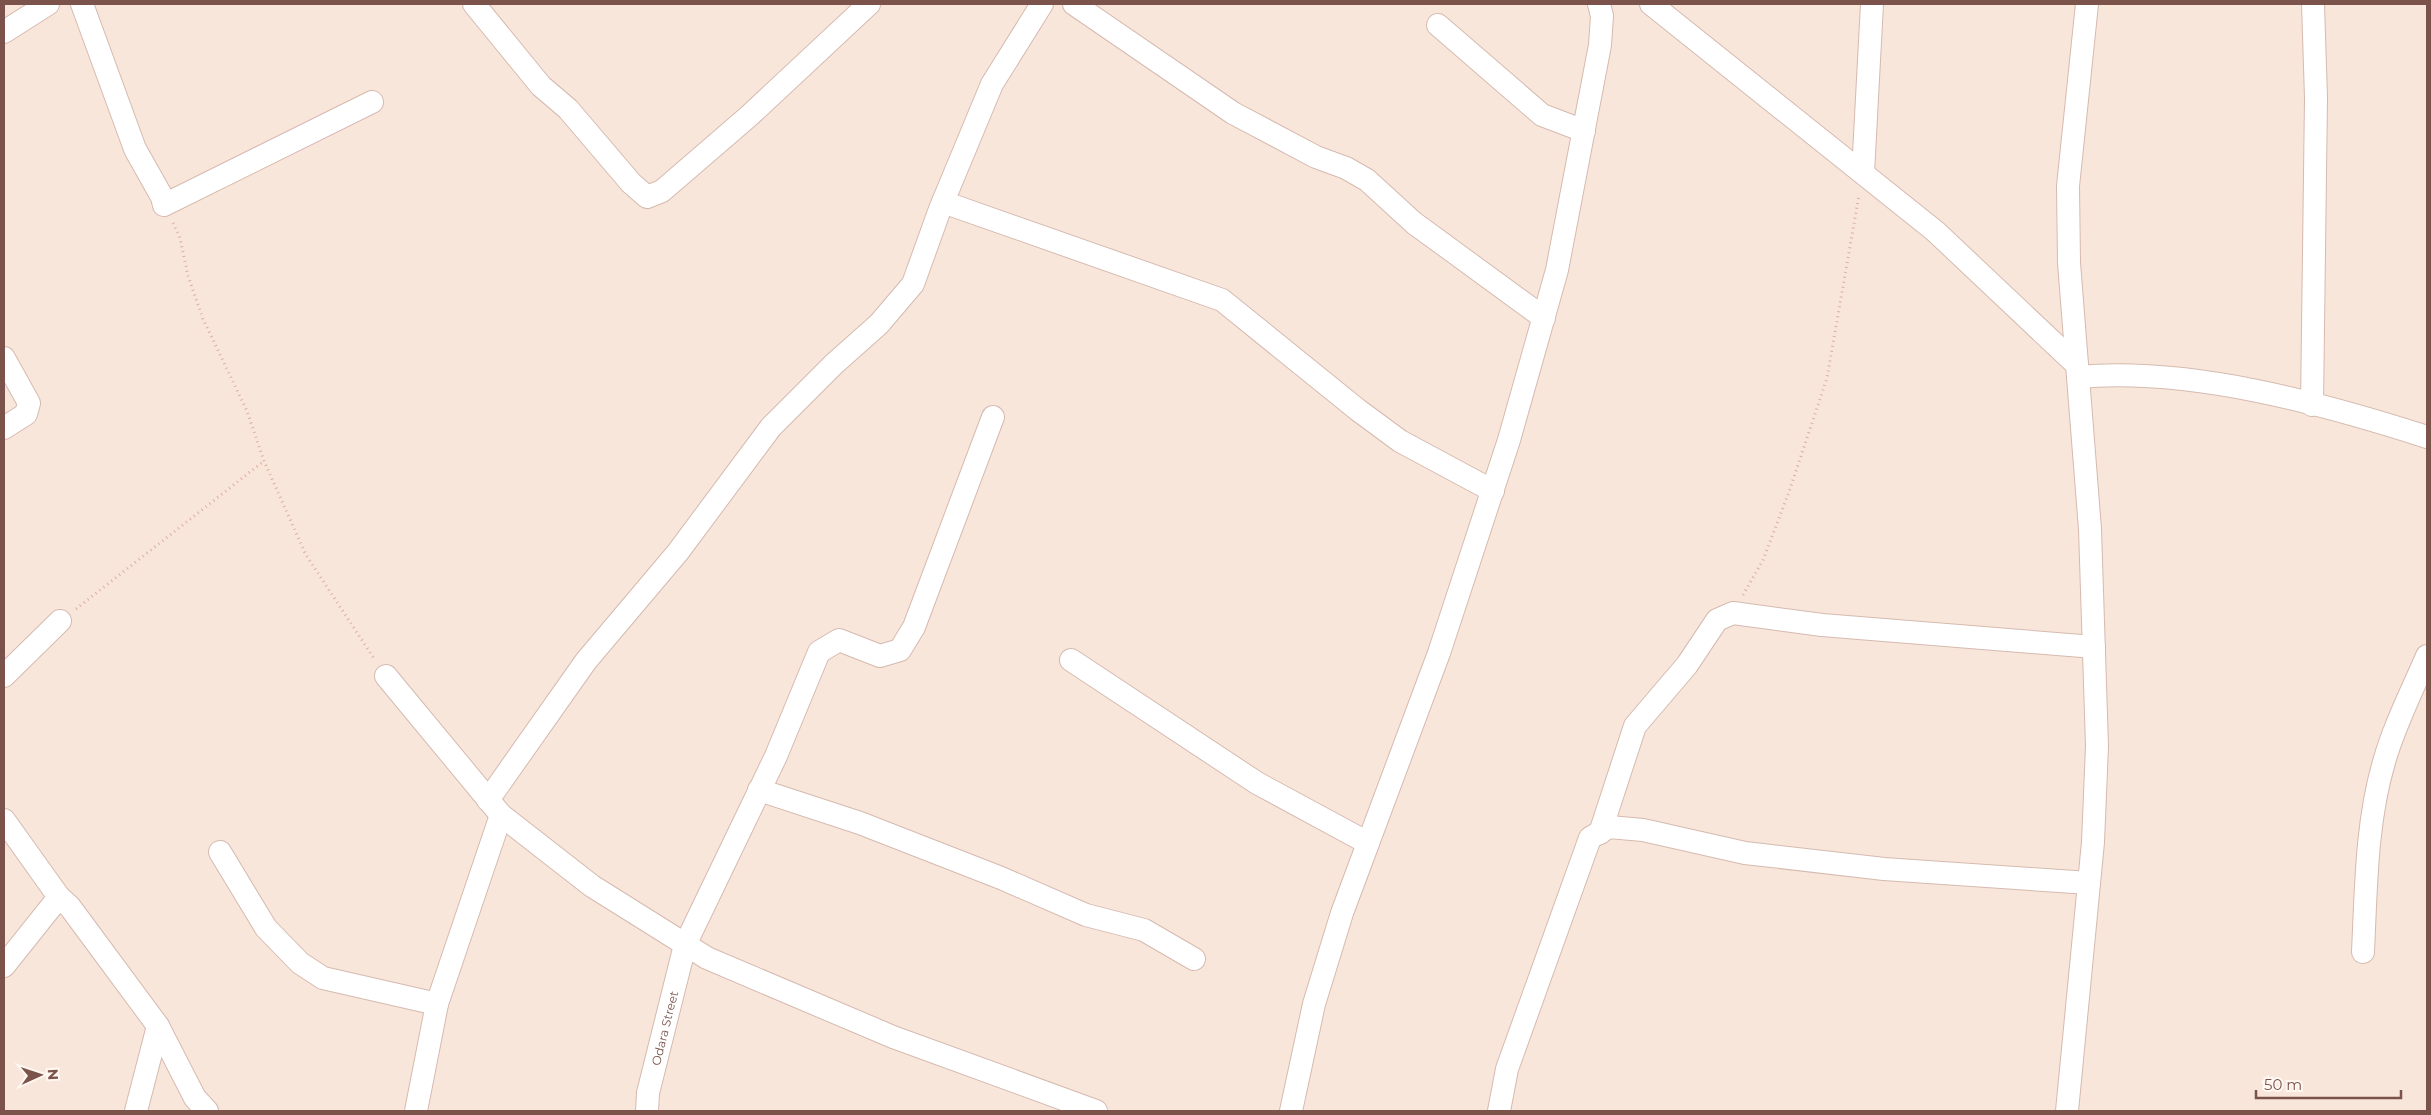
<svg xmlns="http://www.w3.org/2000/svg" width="2431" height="1115" font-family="Montserrat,sans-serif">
	<rect width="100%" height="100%" fill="#fef3ea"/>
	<path fill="#f9e6da" d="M4,4h2423v1107h-2423z"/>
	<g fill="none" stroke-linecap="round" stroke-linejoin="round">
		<defs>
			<g id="street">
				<path d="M82,4l53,145 27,48 2,8 208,-103"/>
				<path d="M474,4l67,82 27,23 63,74 16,14 15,-6 87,-75 120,-112"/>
				<path d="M1074,4l159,109 83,44 30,11 21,12 47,43 130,95"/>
				<path d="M1651,4l284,227 142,134"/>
				<path d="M1438,25l104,90 42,16"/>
				<path d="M4,32l44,-28"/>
				<path d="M1863,173l9,-169"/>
				<path d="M943,202l279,98 136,110 42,31 93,50"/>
				<path d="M4,358l25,45 -3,11 -22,14"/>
				<path d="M2078,377c112,-10 243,26 349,60"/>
				<path d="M2312,405l4,-307 -3,-94"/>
				<path d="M1071,660l186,123 111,60"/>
				<path d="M4,676l56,-55"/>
				<path d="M386,676l115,139 91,71 115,72 186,79 203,74"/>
				<path d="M759,790l101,33 141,55 85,37 58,15 50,29"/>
				<path d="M488,800l98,-139 92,-109 93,-125 63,-63 45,-40 34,-40 27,-75 52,-125 50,-80"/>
				<path d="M4,820l55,77"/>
				<path d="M1600,833l35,-107 52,-61 30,-45 16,-7 89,12 272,22"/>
				<path d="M220,852l46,76 34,35 23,15 114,26"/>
				<path d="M2363,952c3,-62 3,-129 21,-190 10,-36 28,-71 43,-106"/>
				<path d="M4,966l55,-69 11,10 88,119 37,72 12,13"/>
				<path d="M136,1111l22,-85"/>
				<path d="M416,1111l21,-107 64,-189"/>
				<path id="s1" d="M647,1111l1,-18 37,-148 91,-189 43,-104 20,-12 41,16 20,-6 14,-23 79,-210"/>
				<path d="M1291,1111l23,-107 28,-91 97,-260 70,-213 48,-170 43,-225 2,-29 -3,-12"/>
				<path d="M1499,1111l8,-42 83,-231 19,-11 34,3 102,23 139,16 205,14"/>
				<path d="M2067,1111l26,-269 4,-96 -7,-217 -21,-266 -1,-77 19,-182"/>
			</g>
		</defs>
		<use href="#street" stroke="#d5bab0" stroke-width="24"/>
		<path stroke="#dcaea1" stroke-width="3" stroke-dasharray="1 4" stroke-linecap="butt" d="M173,223l7,15 8,38 15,43 44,92 17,50 42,94 69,105
			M1743,595l20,-35 26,-68 38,-114 32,-183
			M76,609l188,-148"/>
		<use href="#street" stroke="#fff" stroke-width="22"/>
	</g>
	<g text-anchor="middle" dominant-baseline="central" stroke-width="4.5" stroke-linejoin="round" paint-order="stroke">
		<g font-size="12" fill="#7c534a" stroke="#fff8f2">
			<text stroke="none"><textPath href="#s1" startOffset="85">Odara Street</textPath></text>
		</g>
	</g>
	<rect width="2431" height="1115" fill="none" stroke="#7c534a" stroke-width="10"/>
	<g transform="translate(40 1075) rotate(87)" stroke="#fff8f2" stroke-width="4" paint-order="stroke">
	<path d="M0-4L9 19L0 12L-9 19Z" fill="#7c534a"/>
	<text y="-8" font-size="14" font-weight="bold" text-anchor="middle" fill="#7c534a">N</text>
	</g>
	<path d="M2256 1090v8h145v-8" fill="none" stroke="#7c534a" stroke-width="2.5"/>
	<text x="2264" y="1090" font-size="15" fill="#7c534a" stroke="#fff8f2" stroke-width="4" paint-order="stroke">50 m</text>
</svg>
